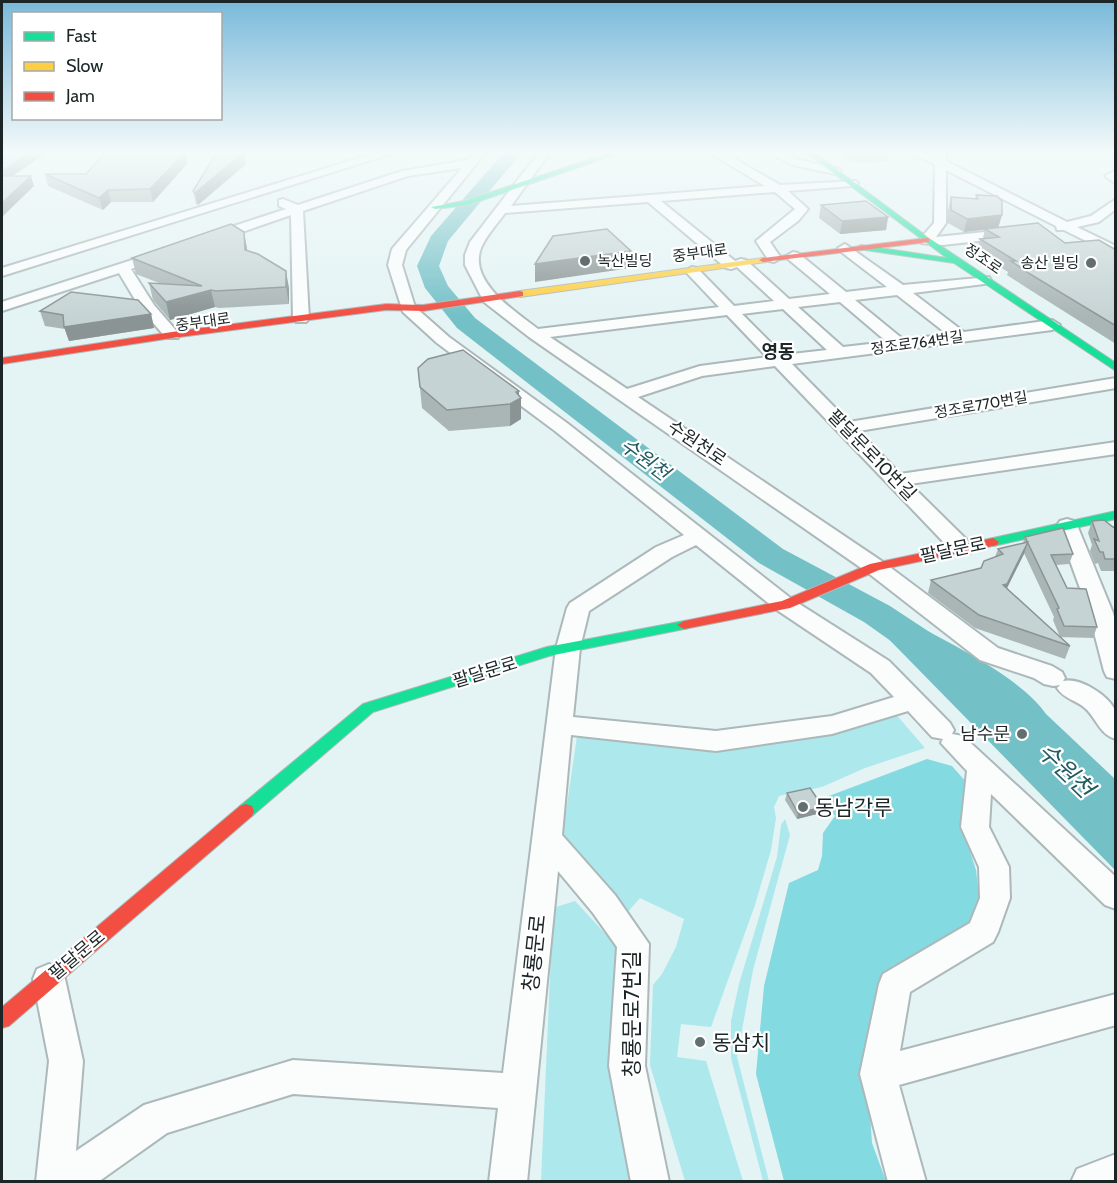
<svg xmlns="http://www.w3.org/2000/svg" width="1117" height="1183" font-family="Cabin,'Noto Sans KR',sans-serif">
	<rect width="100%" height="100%" fill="#e4f3f4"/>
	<path fill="#ace8ec" d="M894,712l31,36 -60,20 -43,19 -43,9 -5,11 2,11 -5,32 -16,55 -44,122 -30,-3 -4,33 29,4 37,120h-58l-35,-116 3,-80 9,-11 14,-27 8,-28 -44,-21 -15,17 -64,-69 16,-110 102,5z
		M785,819l5,16 -37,135 -16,87 32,124h-6l-32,-123v-37l8,-37 38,-127 4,-32z
		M575,901l50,54 16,226 -100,1 12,-274z"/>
	<path fill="#83dae0" d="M927,759l25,7 15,17 1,62 8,25 3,26 -5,22 -27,22 -28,16 -50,144 3,43 14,38h-102l-28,-107 8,-88 25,-103 29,-13 4,-14 1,-23 12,-17 -14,-17z"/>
	<path fill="#73c0c6" d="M696,490l44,36 50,31 -18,11v-5l-34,-23 -55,-44z
		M886,609c45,25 132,64 160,105l69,65v91l-246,-251z"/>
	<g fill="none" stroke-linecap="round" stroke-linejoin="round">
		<path fill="#73c0c6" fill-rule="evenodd" d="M505,151h18l-75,90 -9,25 9,20 27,32 308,231 107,57 41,27 6,9 -6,9 -13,3 -13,-3 -41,-29 -105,-59 -302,-235 -32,-40 -8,-22 14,-30z"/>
		<defs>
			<path id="street" d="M382,151h18l-398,125v-8z
				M476,151h11l-81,99 -4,15 13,42 34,30 118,86 226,177 96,61 61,62 4,7 -2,4 11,2 153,141v32l-11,-4 -114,-111 -2,33 20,40 1,31 -12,34 -5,10 -83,50 -10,59 216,-57v31l-217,60 27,97h-38l-28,-108 19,-90 4,-10 87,-51 10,-25 -1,-31 -18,-40 6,-56 -26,-28 2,-4 -11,-2 -24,-26 -76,23 -116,17 -145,-16 -9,100 53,60 34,49 -4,122 24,116h-38l-22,-116 8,-119 -24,-34 -35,-42 -31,311h-38l9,-74 -205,-14 -126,39 -69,49h-62l13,-121 -16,-82 4,-10 12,-5 12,5 4,10 18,82 -7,90 68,-46 149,-45 210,13 53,-425 11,-40 3,-5 86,-56 28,-12 -129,-104 -118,-88 -34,-31 -15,-47 4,-16 70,-81 -54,8 -105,35 6,108 -3,3h-10l-3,-3 -2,-104 -75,26h-10l-2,-3 2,-3 80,-26 -7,-3v-6l4,-1 15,6 104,-34 66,-11zM696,545l81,65 94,63 23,24 -62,19 -116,15 -143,-14 7,-69 9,-37 83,-54z
				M540,151h11l-40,55 254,-20 -58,-35h14l59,34 76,-4 2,2 -6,3 -64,5 20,18 -10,12 -28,21 11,16 -7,4 -5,-1 -13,-20 39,-32 -20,-17 -114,9 74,60 6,-2 5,1 43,39 41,-5 -42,-35 -2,-3 7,-4 5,1 48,39 41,-5 -47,-36 -2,-3 7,-4 58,41 86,-8 2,3 -2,3 -5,1 -71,9 51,39 88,-12 8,5 -8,5 -260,34 57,58 267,-44v10l-257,43 41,43 216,-32v12l-206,30 60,59 3,5 -3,5 -8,1 -8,-1 -179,-187 -73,10 -64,21 245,165 115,86 54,18 10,6 3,6 -2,3c17,-4 45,14 52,29 2,8 1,21 1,29 -16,-4 -19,-20 -31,-31 -9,-8 -21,-9 -28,-20l3,-3 -7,1 -9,-2 -10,-6 -54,-18 -113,-88 -338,-235 -45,-35 -19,-37v-10l5,-13zM648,202l78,66 5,1 6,-2 37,34 -40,5 -37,-38 -5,-1 -7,4 34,36 -181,22c-22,-17 -70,-47 -57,-81 5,-12 16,-24 24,-35zM897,295l50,39 -43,6 -49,-40zM840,302l47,40 -44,5 -45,-40zM783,309l44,41 -44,5 -41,-41zM727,315l40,42 -67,9 -73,23 -77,-52z
				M765,151h15l20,9 39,9 2,2 -6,3 -42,-9z
				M904,151h16l15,6 1,-6h10v10l121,61 24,-6 25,-17v10l-17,13 -22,5 39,19v10l-52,-26h-7l-1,-4 -110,-56v53l-10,14 78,-8 6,4 -6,4 -71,8 -22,-2 -2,-3 15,-17 1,-59z
				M1116,170v14l-11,-8z
				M163,250l5,1 2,3 -2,3 -37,12 23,36 26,30 -2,3h-12l-22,-26 -32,-3 -2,-3 2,-3h25l-18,-30 -117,38v-9z
				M1067,519l7,2 3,4 36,88 3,11v55l-9,-2 -3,-6 -15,-58 -32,-88 3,-4z
				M1116,1154v28h-45l6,-13z"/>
			<path id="fast" d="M615,151h11l-158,54 -33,4 -4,-2 33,-6z
				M804,151h8l117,87 187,125v8l-162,-108 -96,-14 -1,-2 4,-2 86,13z
				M1116,511v8l-123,27 -6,-4 6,-4z
				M684,621l7,4 -2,3 -140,28 -176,56 -121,104 -6,2 -6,-2 -2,-5 2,-5 123,-102 184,-57z"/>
			<path id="slow" d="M763,258h3v4l-246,35 -4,-3 4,-3z"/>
			<path id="jam" d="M926,238h3v4l-166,20 -4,-2 4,-2z
				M520,291l3,1v4l-100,15 -37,-1 -214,28 -170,26v-6l170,-26 214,-28 37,1z
				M993,538l6,4 -2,3 -118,25 -89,38 -106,21 -7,-4 7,-4 98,-20 88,-37z
				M246,804l6,2 2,5 -2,5 -243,210 -7,2v-21l238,-201z"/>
		</defs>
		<use href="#street" stroke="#acb8b9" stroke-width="4"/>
		<use href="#fast" stroke="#acb8b9" stroke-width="2"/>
		<use href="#slow" stroke="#acb8b9" stroke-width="2"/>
		<use href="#jam" stroke="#acb8b9" stroke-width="2"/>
		<use href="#street" fill="#fbfdfd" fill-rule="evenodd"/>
		<use href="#fast" fill="#16e098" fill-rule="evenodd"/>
		<use href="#slow" fill="#ffcf43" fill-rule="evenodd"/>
		<use href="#jam" fill="#f24e42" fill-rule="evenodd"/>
	</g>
	<path fill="#aab5b6" d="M836,151h54l-2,10 -26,2 -14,-3z
		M185,152l2,12 -34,38h-42l-8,8 -55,-24 -3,-12h41z
		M246,164l-48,41 -2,-1 -3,-13z
		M976,195l26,20 -4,13 -34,4 -16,-9v-13l3,-13 24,2z
		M821,205l67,12 -2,13 -46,4 -21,-16z
		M985,229l80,14 51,7v94l-89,-56 -20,-13 1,-3 -31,-20 3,-13 3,-1z
		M247,250l42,38v16l-70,4 -4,-1 -45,13 -17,-20 -4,-17h10l-23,-9 -4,-16z
		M40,311l111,3 3,14 -85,13 -4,-12 -20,-3z
		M418,368l101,28 2,2v21l-11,7 -61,5 -27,-23z
		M1092,521l24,7v43h-15l-3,-8 -3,1 -5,-13 2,-6 -4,-12z
		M1025,537l48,17 -4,10 -13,1 11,23 30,39 -4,11 -33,-1 -7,-17 1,-3 -30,-64 -17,35 63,58 -5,13 -90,-31 -47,-35 3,-13 50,-12 14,-11 3,-8 25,-6z
		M787,793l36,14 -2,6 -24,6 -12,-19z"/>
	<path fill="#8b9494" d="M32,151h18l-48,32v-12z
		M185,152l2,12 -34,38 -3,-13z
		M244,152l2,12 -48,41 -3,-12z
		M31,176l3,10 -32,31v-14z
		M108,190l3,12 -8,8 -4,-12z
		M1002,215l-4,13 -34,4 3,-13z
		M888,217l-2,13 -46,4 2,-13z
		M244,232l3,16 1,18 -3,-16z
		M631,251v17l-96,14v-18z
		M286,271l3,17v16l-3,-17z
		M211,290l4,17 -45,13 -4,-18z
		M151,314l3,14 -85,13 -5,-14z
		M519,391v8l2,-1v21l-11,7v-22l6,-12z
		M1028,542l-4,12 -21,42v-11z
		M823,807l-2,6 -24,6 1,-6z"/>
	<path fill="#c6d3d4" stroke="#8b9494" stroke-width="1.5" d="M2,151h30l-30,20z
		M106,152h79l-35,37 -42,1 -9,8 -54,-24h41z
		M217,152h27l-49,41 -2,-2z
		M2,176h29l-29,27z
		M976,195l21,1 5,5v14l-35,4 -16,-9v-13l27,2z
		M866,201l22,16 -46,4 -21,-16z
		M1038,223l27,20 34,-3 17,10v76l-86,-52 -19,-13h5l-36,-22 19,-2 -14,-8z
		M231,224l13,8 1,18 13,4 28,17v16l-70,4 -5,-1 -45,12 -17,-19 53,3 -70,-28z
		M607,229l24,22 -96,13 18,-28z
		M71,292l67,8 13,14 -87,13 -1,-12 -23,-4z
		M463,350l56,41 -3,1 5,6 -11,6 -63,6 -27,-23 -2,-19 10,-9z
		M1104,520l9,7 3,1v31h-11l-2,-7h-3l-6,-13 5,2 -7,-20z
		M1063,528l10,26 -22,1 16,33 19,1 11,38 -33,-1 -7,-17 2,-1 -34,-71z
		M1028,542l-21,42 -4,1 67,61 -91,-31 -48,-35 50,-12 3,-7 19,-7 -5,-5z
		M810,788l13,19 -25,6 -11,-20z"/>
	<linearGradient id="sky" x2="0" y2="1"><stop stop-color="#79b9da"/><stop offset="0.48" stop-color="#f3fafa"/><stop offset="1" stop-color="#f3fafa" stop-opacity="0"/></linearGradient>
	<rect width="1117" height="317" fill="url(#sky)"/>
	<g fill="#626e6f" stroke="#fff" stroke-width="2">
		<circle cx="585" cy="261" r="6"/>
		<circle cx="1091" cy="263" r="6"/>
		<circle cx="1022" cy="734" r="6"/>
		<circle cx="803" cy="807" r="6"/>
		<circle cx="700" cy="1042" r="6"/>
	</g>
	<g text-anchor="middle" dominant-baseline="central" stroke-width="4.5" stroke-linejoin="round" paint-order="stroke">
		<g font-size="15" fill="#1c2627" stroke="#fff">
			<text transform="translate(700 253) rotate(-8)">중부대로</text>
			<text transform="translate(983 259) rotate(34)">정조로</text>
			<text transform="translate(203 322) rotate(-8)">중부대로</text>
			<text transform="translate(917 343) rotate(-8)">정조로764번길</text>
			<text transform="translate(981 405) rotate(-10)">정조로770번길</text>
		</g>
		<g font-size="15" fill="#1c2627" stroke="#fff" text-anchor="start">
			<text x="597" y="261">녹산빌딩</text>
			<text x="1079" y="263" text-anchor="end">송산 빌딩</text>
		</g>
		<g font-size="18" font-weight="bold" fill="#1c2627" stroke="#fff">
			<text x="778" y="352">영동</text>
		</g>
		<g font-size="18" fill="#1c2627" stroke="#fff">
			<text transform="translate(697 443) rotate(34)">수원천로</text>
			<text transform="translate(872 455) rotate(46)">팔달문로10번길</text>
			<text transform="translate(953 550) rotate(-12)">팔달문로</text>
			<text transform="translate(485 672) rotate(-17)">팔달문로</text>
			<text transform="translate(77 955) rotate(-40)">팔달문로</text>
		</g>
		<g font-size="18" fill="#1c2627" stroke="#fff" text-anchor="end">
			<text x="1010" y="734">남수문</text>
		</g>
		<g font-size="20" font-style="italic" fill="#235c60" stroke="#fff">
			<text transform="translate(645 459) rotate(37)">수원천</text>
		</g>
		<g font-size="21" fill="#1c2627" stroke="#fff" text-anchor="start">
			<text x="815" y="807">동남각루</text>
			<text x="712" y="1042">동삼치</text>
		</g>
		<g font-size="21" fill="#1c2627" stroke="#fff">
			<text transform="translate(534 953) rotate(-84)">창룡문로</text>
			<text transform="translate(631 1014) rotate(-90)">창룡문로7번길</text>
		</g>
		<g font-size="24" font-style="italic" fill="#235c60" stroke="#fff">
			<text transform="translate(1066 770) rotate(44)">수원천</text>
		</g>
	</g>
	<rect width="1117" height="1183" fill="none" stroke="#1c2627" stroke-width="6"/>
	<rect x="12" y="12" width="210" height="108" fill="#ffffff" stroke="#a4a8a9" stroke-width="1.5"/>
	<rect x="24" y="32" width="30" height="9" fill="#16e098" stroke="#a4a8a9" stroke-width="1.5"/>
	<text x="66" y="42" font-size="18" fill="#1c2627">Fast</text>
	<rect x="24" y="62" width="30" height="9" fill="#ffcf43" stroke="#a4a8a9" stroke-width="1.5"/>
	<text x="66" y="72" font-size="18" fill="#1c2627">Slow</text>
	<rect x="24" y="92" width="30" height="9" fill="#f24e42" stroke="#a4a8a9" stroke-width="1.5"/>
	<text x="66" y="102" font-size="18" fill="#1c2627">Jam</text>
</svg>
